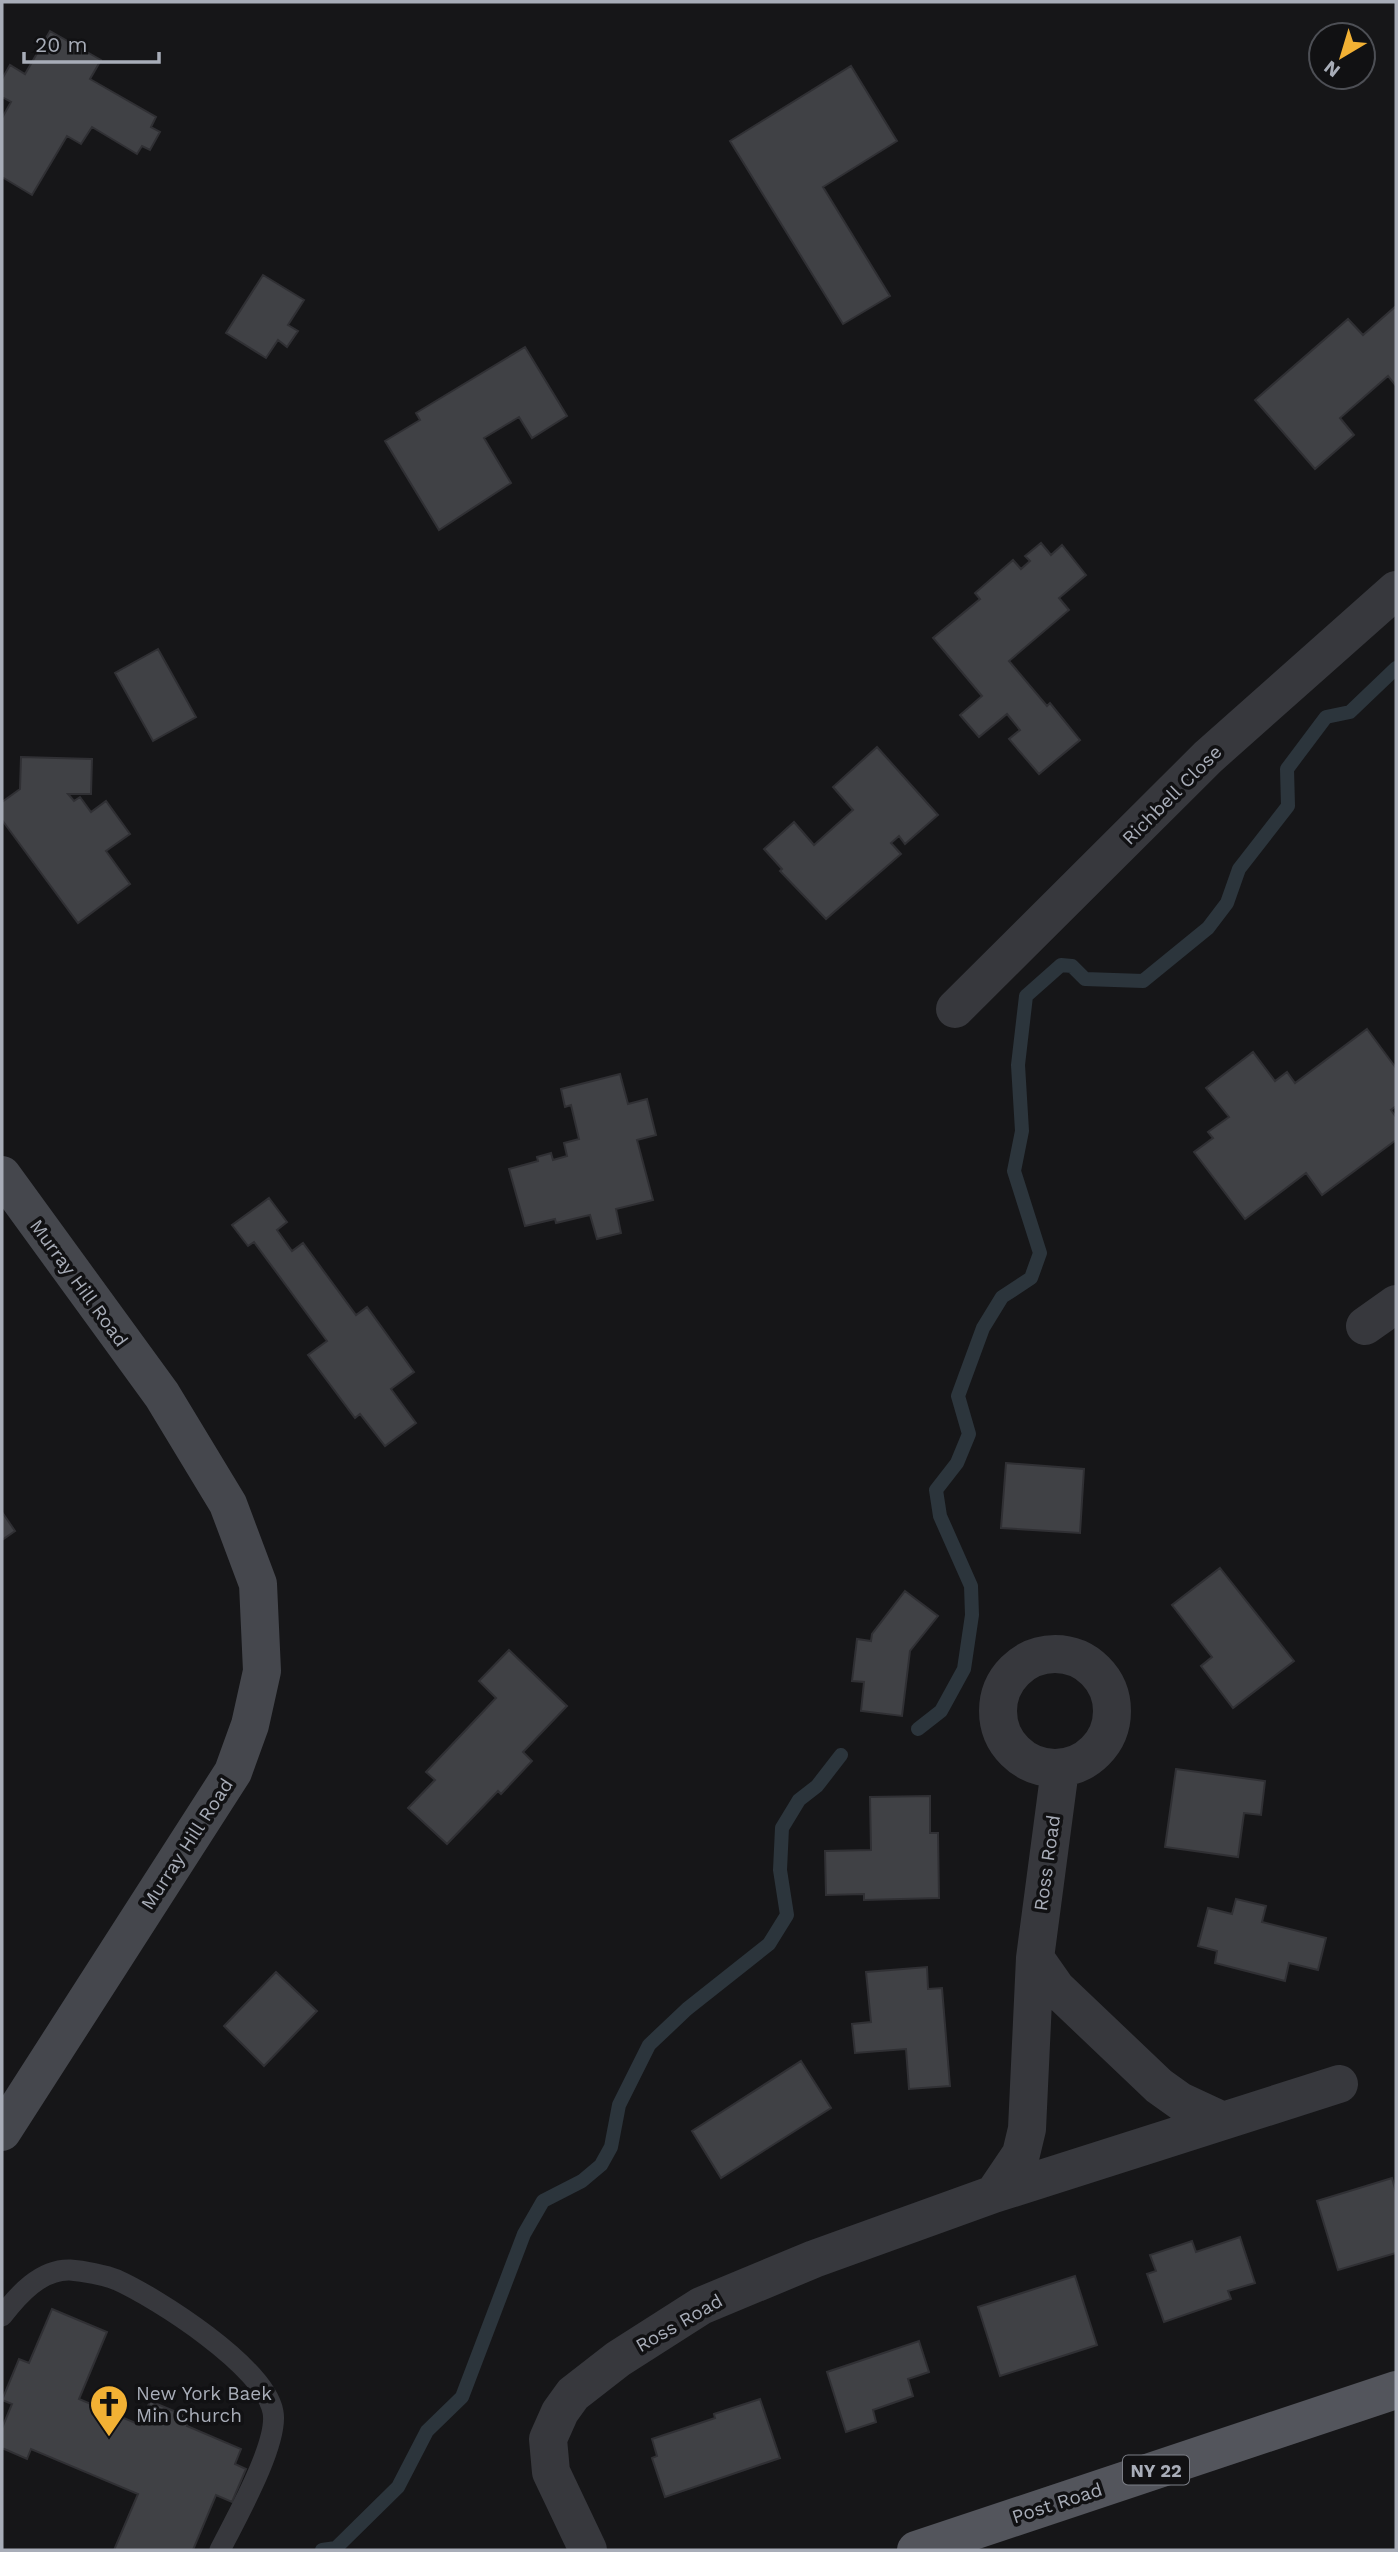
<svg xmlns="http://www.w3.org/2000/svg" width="1398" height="2552" font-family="'Work Sans',sans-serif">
	<rect width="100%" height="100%" fill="#161618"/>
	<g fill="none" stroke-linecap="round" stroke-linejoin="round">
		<path stroke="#2c353c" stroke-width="14" d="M918,1729l23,-18 23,-42 8,-54 -1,-29 -31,-70 -4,-26 21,-27 12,-29 -11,-38 25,-68 19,-31 29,-19 9,-25 -26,-82 8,-40 -4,-66 8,-69 35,-31 11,1 13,13 58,2 65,-53 19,-25 12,-34 49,-63 -1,-37 39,-52 24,-5 46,-44
			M322,2550l14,-2 62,-61 29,-56 35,-34 62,-163 19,-33 39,-20 19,-16 10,-18 8,-42 30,-60 38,-36 82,-65 18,-29 -7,-45 2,-42 17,-28 18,-14 24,-31"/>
	</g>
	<path fill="#404145" stroke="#303034" stroke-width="2" d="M50,31l51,29 -11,19 66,38 -5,10 9,5 -10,18 -8,-4 -5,8 -45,-27 -11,17 -14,-8 -35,59 -30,-18v-59l9,-16 -9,-5v-18l8,-14 15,9z
		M851,66l46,75 -74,46 67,109 -47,28 -113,-183z
		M263,275l41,25 -16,25 10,6 -11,16 -9,-7 -12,18 -40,-25z
		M1396,306v80l-8,-10 -48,42 14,17 -39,34 -60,-69 93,-81 15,16z
		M525,347l42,69 -35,22 -13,-21 -35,21 27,45 -72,47 -54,-89 35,-21 -4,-7z
		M1041,543l10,12 11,-10 24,30 -27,23 10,12 -60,51 38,45 3,-3 30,37 -41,34 -30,-35 11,-9 -13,-16 -28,23 -19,-22 22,-19 -49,-58 47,-39 -5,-6 38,-33 8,9 9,-8 -5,-5z
		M158,649l38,68 -43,24 -38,-68z
		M877,747l61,68 -33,29 -6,-8 -8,7 10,11 -75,65 -46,-48 2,-2 -18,-20 30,-27 20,23 39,-35 -20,-23z
		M21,757l71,2 -1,35h-23l6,7 6,-4 11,15 15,-11 24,33 -24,17 24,33 -52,39 -76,-103v-18l18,-13z
		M1367,1029l29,39v38l-5,4 5,7v23l-74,55 -16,-22 -61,46 -51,-67 19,-14 -5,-6 21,-15 -23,-29 47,-36 22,29 12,-9 8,11z
		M620,1074l8,30 19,-5 9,36 -19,5 16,60 -37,9 5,24 -24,6 -7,-24 -34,8 -1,-4 -30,7 -16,-57 29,-8 -1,-4 14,-4 2,7 14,-4 -3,-13 15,-4 -8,-34 -6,2 -4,-18z
		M269,1198l18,24 -10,8 15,21 11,-8 53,72 11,-8 47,65 -23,17 25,34 -31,23 -25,-32 -5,4 -47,-63 19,-14 -73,-99 -6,4 -16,-21z
		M1006,1463l78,6 -4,64 -79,-5z
		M2,1512l13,19 -13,9z
		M1220,1568l74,93 -61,47 -32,-42 11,-9 -40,-52z
		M905,1591l33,25 -28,35 -8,65 -41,-5 3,-29 -12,-1 5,-42 14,2 1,-7z
		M509,1650l58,56 -44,46 9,9 -31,33 -3,-3 -51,53 -39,-36 27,-28 -9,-8 70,-74 -17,-17z
		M1176,1769l89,12 -4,34 -17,-2 -6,44 -73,-10z
		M930,1796v37h8l1,65 -75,2v-6l-38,1 -1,-44 46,-1 -1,-53z
		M1236,1899l30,7 -4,16 64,16 -8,32 -29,-7 -4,18 -70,-18 2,-12 -19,-5 10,-38 24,6z
		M927,1967l1,22 14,-1 8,98 -41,3 -3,-40 -51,4 -3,-29 19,-2 -5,-50z
		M276,1972l41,39 -53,55 -40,-40z
		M801,2061l30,47 -110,70 -29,-47z
		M1392,2178l4,14v61l-58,17 -21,-69z
		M1240,2237l15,46 -27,8 3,8 -67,23 -17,-48 9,-3 -6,-16 42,-14 4,11z
		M1075,2276l22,69 -97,31 -22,-69z
		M52,2309l55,23 -28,67 61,26 10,-24 41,17 -4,8 54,23 -6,15 11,5 -14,33 -16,-7 -23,55h-79l24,-56 -107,-45 -4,10 -25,-11v-20l10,-24 -10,-4 17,-41 10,4z
		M919,2341l10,31 -21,7 5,17 -40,14 3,12 -30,10 -19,-60z
		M760,2399l20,59 -115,39 -13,-39 5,-2 -5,-17 63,-21 -1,-4z"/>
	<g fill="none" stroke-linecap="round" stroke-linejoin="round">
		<path stroke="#37383d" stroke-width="21" d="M2,2316c16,-21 39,-47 68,-46 13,1 35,5 47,10 40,18 148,87 156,132 6,31 -38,108 -53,138"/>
		<path stroke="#37383d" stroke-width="38" d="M955,1009l253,-252 188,-167
			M1365,1326l31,-22
			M998 1711a57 57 0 1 1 114 0a57 57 0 1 1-114 0Z
			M1035,1958l21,30 103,98 21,15 43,20
			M994,2194l27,-40 6,-25 8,-171 25,-189
			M588,2550l-37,-78 -3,-33 12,-27 13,-18 45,-35 83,-53 113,-47 180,-65 345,-110"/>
		<path stroke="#45474d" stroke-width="38" d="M2,1175l160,220 66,109 30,80 4,87 -12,54 -17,47 -231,360"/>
		<path stroke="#53555c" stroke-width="38" d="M916,2550l480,-160"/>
	</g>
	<defs>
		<symbol id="church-pin" viewBox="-11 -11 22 30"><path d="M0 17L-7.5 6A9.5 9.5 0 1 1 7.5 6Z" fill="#f2b134" stroke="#111113"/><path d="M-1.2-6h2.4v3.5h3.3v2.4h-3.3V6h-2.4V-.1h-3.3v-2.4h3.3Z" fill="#111"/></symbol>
	</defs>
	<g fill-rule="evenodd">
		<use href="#church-pin" x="87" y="2382" width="44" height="60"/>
	</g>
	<g text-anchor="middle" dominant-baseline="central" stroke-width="7" stroke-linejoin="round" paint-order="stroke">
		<rect fill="#111113" stroke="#7b7e86" stroke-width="2" x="1123" y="2455.5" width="66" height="29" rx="5"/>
		<g font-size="18" font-weight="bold" fill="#a8adb8">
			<text x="1156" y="2470">NY 22</text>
		</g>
		<g font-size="19" fill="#a8adb8" stroke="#111113">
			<text transform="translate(1172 795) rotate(-45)">Richbell Close</text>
			<text transform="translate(79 1283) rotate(54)">Murray Hill Road</text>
			<text transform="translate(187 1844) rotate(-57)">Murray Hill Road</text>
			<text transform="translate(1047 1863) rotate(-82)">Ross Road</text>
			<text transform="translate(679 2323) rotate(-30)">Ross Road</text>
			<text transform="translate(1057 2503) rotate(-18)">Post Road</text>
		</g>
		<g font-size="19" fill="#a8adb8" stroke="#111113" text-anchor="start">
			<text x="136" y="2393">New York Baek<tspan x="136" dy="22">Min Church</tspan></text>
		</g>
	</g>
	<rect width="1398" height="2552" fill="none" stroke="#a8adb8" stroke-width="7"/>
	<g transform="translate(1342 56) rotate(218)"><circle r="33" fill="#111113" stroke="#4d4f55" stroke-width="2"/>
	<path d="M0-5L12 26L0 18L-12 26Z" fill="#f2b134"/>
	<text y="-10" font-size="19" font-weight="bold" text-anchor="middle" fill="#a8adb8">N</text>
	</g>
	<path d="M24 52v10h135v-10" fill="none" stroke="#a8adb8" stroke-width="3.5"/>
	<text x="35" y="52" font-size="21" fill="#a8adb8" stroke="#111113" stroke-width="5" paint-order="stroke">20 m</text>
</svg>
